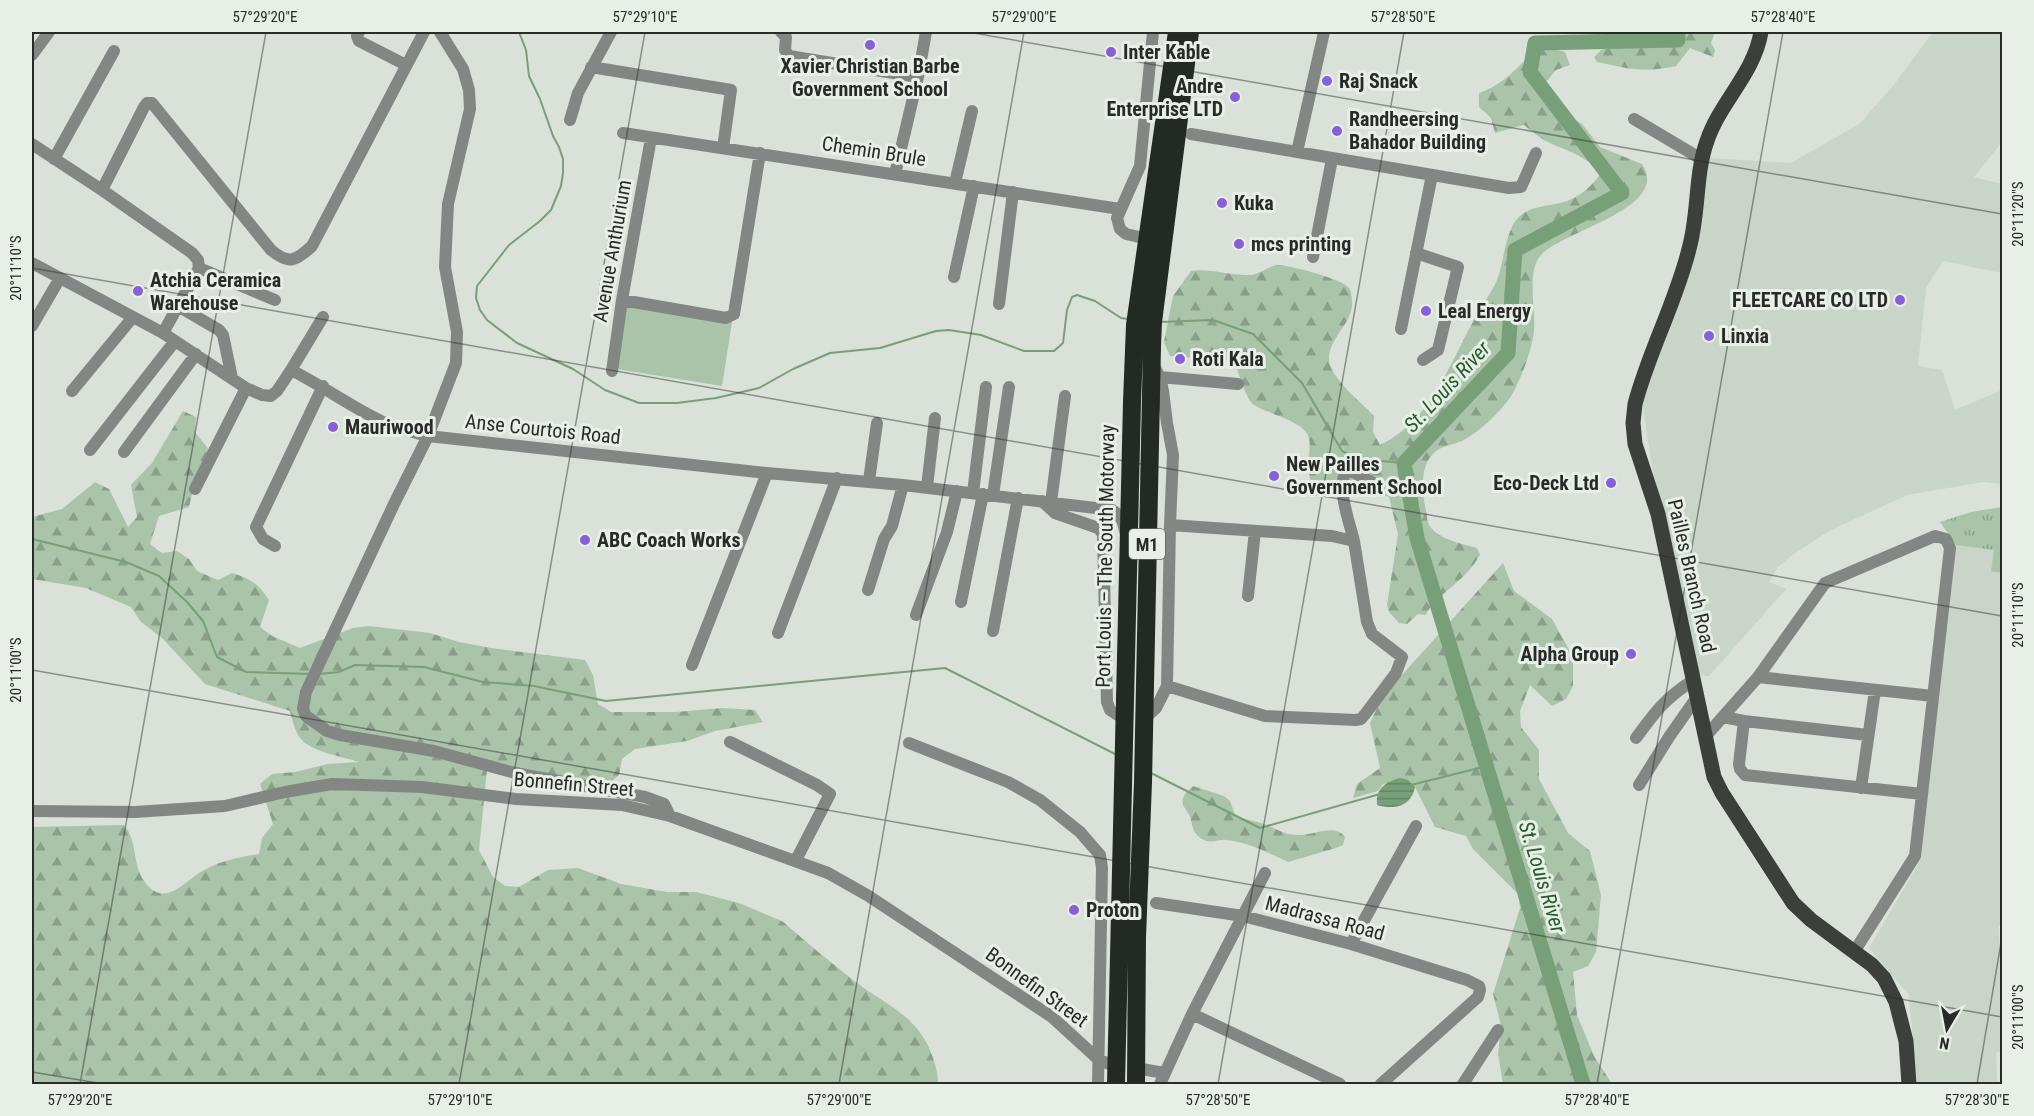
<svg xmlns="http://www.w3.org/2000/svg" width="2034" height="1116" font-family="'Roboto Condensed',sans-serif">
	<defs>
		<pattern id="grass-tufts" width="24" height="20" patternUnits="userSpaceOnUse" patternTransform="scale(1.5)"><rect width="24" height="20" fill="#a9c4a9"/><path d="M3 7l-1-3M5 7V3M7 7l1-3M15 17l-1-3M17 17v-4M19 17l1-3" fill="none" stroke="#8a9f8a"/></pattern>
		<pattern id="forest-firs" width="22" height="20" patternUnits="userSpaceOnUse" patternTransform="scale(1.5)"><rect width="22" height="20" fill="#a9c4a9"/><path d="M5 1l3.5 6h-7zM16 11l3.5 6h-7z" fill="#8a9f8a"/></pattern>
		<pattern id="water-rules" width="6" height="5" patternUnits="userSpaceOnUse" patternTransform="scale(1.5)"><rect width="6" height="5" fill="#77a078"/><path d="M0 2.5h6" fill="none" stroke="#628362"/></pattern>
	</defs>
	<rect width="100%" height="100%" fill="#d9e1d9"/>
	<path fill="#c8d5c8" d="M1933,32h69v110l-28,35 28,7v89l-59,-12 -17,27 -8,78 24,4 13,40 47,-20v94l-19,-2 -76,13 -78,36 -38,25 -13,11 -9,15 17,7 -77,87 -12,-1 -46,-214 -9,-62 50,-134 18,-107 81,5 68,-39 34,-38z
		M1956,545l39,5 -4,20 11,3v351l-4,2 4,46v79l-6,2 1,31h-80l-8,-89 -40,-47 51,-87z"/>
	<path fill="url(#grass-tufts)" d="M2002,507v66l-11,-2 3,-21 -38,-5 -16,-23 31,-10z"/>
	<path fill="url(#forest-firs)" d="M1634,32h81l-4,11 4,7 -2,7 -23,-9 -14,18c-34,7 -46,3 -79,-4l-3,-5 7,-7 34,-10z
		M1536,48h15l14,4 5,13 -14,5 -9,11 1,15 9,11 25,17 18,23 42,17c2,3 5,9 5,13 3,36 -84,55 -106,78 -15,16 -5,54 -7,76 -2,18 -10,39 -18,56 -9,20 -35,44 -54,54 -8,3 -19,5 -26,10 -17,13 -14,42 -10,60 1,4 1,10 3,14 8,14 34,19 48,23l3,7c-15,27 -40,36 -55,60l-7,-1 -11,10 -8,-1 -10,-11 -2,-7 11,-71 -9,-37 -47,-18 -12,9 -15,3c-4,-9 -7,-17 -7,-27 0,-11 5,-22 -2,-32 -11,-14 -42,-19 -53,-28 -8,-7 -14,-32 -19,-42 -21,-6 -43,-3 -64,-6l-6,-14 9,-46 18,-25c20,-3 39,5 59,4 10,0 18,-10 30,-10 11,1 63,14 69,23 2,2 3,10 3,13 2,22 -24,37 -23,59 1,18 33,43 45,56l-1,16 7,13c50,-23 69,-80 94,-125 7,-14 17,-26 23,-40 7,-18 7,-39 17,-57 12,-19 33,-15 53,-22 14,-5 26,-16 34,-28 -14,-16 -30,-21 -49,-29 -10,-4 -19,-12 -28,-19l-29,8 -4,-15 -12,-11v-14c24,-8 40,-26 57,-45z
		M183,411l13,6 -1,15 18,23 -17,23 -7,29 -30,9 -9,28 12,9 15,-2 12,8 8,12 21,9 14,-7c19,6 26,10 37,27l-9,27 12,9 28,12 53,-20 16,-2 61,7 29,9 32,6 94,12 8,15 5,29 13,8h65l46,-4 33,2 8,12 -48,9 -28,10 -52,8 -13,10 -3,16 -12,10 -120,-15 -8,80 14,27 12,9 14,1 29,-17 30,-2 43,16 46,8h29l43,11 43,18c23,20 47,40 71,59 32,25 66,35 80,78 3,9 5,17 5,26h-906v-257l92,-2c14,16 8,39 20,56 22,30 41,-2 62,-12 17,-9 34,-12 53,-15l3,-16 11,-14 -13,-40 12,-10 23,-2 33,-8 31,-2c-17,-6 -52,-10 -61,-27 -4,-7 -6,-16 -8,-24l-85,-27 -43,-46 -21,-16 -10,-15 -45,-19 -54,-9v-62l30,-8 33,-27 14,7 19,38 9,-10 -6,-32 21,-22z
		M1503,563l11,28 38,28 21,38v29l-7,13 -14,7 -22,-21 -10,26 1,16 18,23v29l29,54 22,18 11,44 -5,57 -8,14 -15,6 4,43 17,41 18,28 -109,-1 -5,-29 3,-29 -8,-31 27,-86 -2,-14 -45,-45 -7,-13 -31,-9 -20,-40 -7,-7 -25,4 -5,7 -25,7 4,-14 23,-16 -10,-45 12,-26z
		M1193,786l31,10 6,5 6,16c10,2 19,4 28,7 13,5 22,12 36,11 15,0 34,-12 45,2l-2,8 -7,3 -48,14c-19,-9 -40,-20 -61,-22 -8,-1 -15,4 -23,0 -11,-5 -11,-13 -14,-23 -2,-7 -11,-12 -6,-21 1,-3 6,-7 9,-10z"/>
	<path fill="#a9c4a9" d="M627,305l105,17 -10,64 -106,-17z"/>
	<path fill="url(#water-rules)" d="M1401,778l7,2 7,7c-4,20 -21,23 -38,18 -2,-16 9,-24 24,-27z"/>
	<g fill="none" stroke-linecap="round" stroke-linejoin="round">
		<path stroke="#77a078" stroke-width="2" d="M519,32l7,18 3,26 11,23 13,37 6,11 4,12v14l-2,13 -10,24 -11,11 -31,24 -32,41 -1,12 4,12 7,10 30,23 56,26 32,21 34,13h38l39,-5 43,-10 34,-19 37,-16 50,-5 56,-17 13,-1 32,5 43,16h30l9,-8 4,-33 5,-13 5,-2 18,6 26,17 7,1
			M1160,322l53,-2 40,14 49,49 40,68 17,8 45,4
			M32,539l94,23 33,14 28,26 16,19 14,36 29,15 65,2
			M319,674l20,-2 16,-7 69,2 59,15 51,4 72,15 339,-33 172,87
			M1151,773l109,55 120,-34
			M1411,785l76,-19"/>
		<path stroke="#77a078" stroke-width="15" d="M1583,1084l-166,-546 -13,-75 104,-110 7,-103 107,-57 -92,-121 5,-29 143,-3v-8"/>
		<path stroke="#838783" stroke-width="12" d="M359,32l-2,4 2,5 47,24
			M440,32l23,37 6,21 1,19 -22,95 -3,63 12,65 -1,31 -28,73 -34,68 -88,188 -3,17 3,7 21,15 13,4 94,16 81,22 130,24 19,7 6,12
			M781,32l5,5 -1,13 4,6 129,21
			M32,55l17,-23
			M591,67l140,23 -8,58
			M1634,119l69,41
			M570,120l8,-27 33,-61
			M623,133l497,76
			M1191,134l318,54 12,-1 15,-34
			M32,144l70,46 90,63 6,7 1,8 -36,65
			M1297,152l27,-120
			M54,159l60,-108
			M895,174l23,-97 8,-45
			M955,183l17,-72
			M102,190l42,-83 3,-4h5l119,147c18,15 25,11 41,-4l112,-214
			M1148,239l-22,-5 -6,-5 -3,-11 23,-52 13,-134
			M1416,253l42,14 -20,83 -15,10
			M1313,257l19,-98
			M32,263l131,70 83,55 16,7 9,1 6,-5 14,-21c32,16 60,37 92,52 14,7 30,10 45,14l339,37 136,12 209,25c9,5 11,11 13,21
			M199,268l76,32
			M954,277l20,-91
			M622,300l104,18 8,-4 26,-161
			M999,304l14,-112
			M178,306l41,24 4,5 9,43
			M32,326l28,-48
			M1401,329l31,-154
			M291,370l32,-53
			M612,371l10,-71 29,-162
			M1160,377l78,7
			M72,391l61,-74
			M90,450l85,-109
			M124,452l72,-98
			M869,481l8,-58
			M927,487l8,-69
			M195,489l51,-101
			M973,493l13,-106
			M993,495l16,-108
			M1042,501l13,12 43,15 5,6 4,168 3,8 14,9
			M1051,502l14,-106
			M1354,541c-4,-17 -18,-54 -8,-69h8l22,13
			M275,546l-12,-7 -7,-12 67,-141
			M868,590l16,-51 8,-13 11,-41
			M1248,596l7,-65
			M961,602l22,-108
			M916,615l31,-83 10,-41
			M993,631l25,-133
			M778,633l59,-155
			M692,665l75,-192
			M1758,677l175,19
			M1167,686l98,30 91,4 5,-1 5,-6 30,-40 6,-16 -30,-23 -5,-12 -13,-81 -22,-5 -162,-11
			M1723,717l21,4 -5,43 1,5 5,6 177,19
			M1144,719l12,-11 11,-22 3,-161 3,-70 -6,-32 -4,-32 -3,-14 -7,-13
			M1744,721l124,14
			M1705,737l53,-60 67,-94 110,-47 11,3 4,9 -35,308 -61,96
			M1636,738c19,-26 30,-41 58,-58
			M730,742l87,43 13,9 -34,66
			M909,743l99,39 32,18 40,32 20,23 2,13 -4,216
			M1639,785l30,-48 28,-40
			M1861,788l14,-98
			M32,811l103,1 90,-6 60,-14 47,-8 32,1 58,2 94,12 106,6 48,11 158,57 39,22 185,122 46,42 18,8
			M1156,903l87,13 108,28 116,36 12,6 1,4 -2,7 -97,87
			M1351,944l65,-118
			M1192,1014l148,70
			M1136,1068l28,5
			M1160,1084l32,-70 73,-141
			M1463,1084l35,-54"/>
		<path stroke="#3b403b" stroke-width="15" d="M1761,32c-7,42 -41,70 -54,109 -12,33 -8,73 -18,108 -13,53 -40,102 -54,155l-2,19 2,21 23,70 56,263 8,16 71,110 18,17 61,45 12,13 12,24 10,39 3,43"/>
		<path stroke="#232923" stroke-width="18" d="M1116,1084l16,-682 3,-77 42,-293
			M1136,1084l1,-147 6,-155 9,-436 1,-24 37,-290"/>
	</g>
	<path fill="none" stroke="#282b28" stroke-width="1.5" stroke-opacity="0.45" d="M968,32l1034,182M32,268l1970,348M32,670l1970,347M32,1072l72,12M80,1084l186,-1052M459,1084l186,-1052M839,1084l185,-1052M1218,1084l186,-1052M1597,1084l186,-1052M1977,1084l25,-147"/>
	<g fill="#875fda" stroke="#e7efe6" stroke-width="2">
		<circle cx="870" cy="45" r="6"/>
		<circle cx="1111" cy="52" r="6"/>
		<circle cx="1327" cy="81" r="6"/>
		<circle cx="1235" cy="97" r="6"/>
		<circle cx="1337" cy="131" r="6"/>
		<circle cx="1222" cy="203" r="6"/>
		<circle cx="1239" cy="244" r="6"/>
		<circle cx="138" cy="291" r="6"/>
		<circle cx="1900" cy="300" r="6"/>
		<circle cx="1426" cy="311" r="6"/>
		<circle cx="1709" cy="336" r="6"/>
		<circle cx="1180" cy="359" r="6"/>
		<circle cx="333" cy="427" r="6"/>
		<circle cx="1274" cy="476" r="6"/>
		<circle cx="1611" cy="483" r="6"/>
		<circle cx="585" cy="540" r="6"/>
		<circle cx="1631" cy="654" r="6"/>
		<circle cx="1074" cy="910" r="6"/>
	</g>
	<g text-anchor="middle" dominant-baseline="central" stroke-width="6" stroke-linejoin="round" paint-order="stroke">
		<rect fill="#e7efe6" stroke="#616661" stroke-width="1.5" x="1129" y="529" width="36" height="30" rx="4.5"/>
		<g font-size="18" font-weight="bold" fill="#282b28">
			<text x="1147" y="544">M1</text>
		</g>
		<g font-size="20" font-weight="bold" fill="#282b28" stroke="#e7efe6" text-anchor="start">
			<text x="1123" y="52">Inter Kable</text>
			<text x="870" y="66" text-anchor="middle">Xavier Christian Barbe<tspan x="870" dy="23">Government School</tspan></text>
			<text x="1339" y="81">Raj Snack</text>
			<text x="1223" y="86" text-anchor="end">Andre<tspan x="1223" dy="23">Enterprise LTD</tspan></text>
			<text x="1349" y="119">Randheersing<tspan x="1349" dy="23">Bahador Building</tspan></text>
			<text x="1234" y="203">Kuka</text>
			<text x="1251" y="244">mcs printing</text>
			<text x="150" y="280">Atchia Ceramica<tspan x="150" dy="23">Warehouse</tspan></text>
			<text x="1888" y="300" text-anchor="end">FLEETCARE CO LTD</text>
			<text x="1438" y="311">Leal Energy</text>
			<text x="1721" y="336">Linxia</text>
			<text x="1192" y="359">Roti Kala</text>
			<text x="345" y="427">Mauriwood</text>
			<text x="1286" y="464">New Pailles<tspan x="1286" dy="23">Government School</tspan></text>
			<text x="1599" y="483" text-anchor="end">Eco-Deck Ltd</text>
			<text x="597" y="540">ABC Coach Works</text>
			<text x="1619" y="654" text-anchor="end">Alpha Group</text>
			<text x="1086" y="910">Proton</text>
		</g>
		<g font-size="20" fill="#282b28" stroke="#e7efe6">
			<text transform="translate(874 151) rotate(9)">Chemin Brule</text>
			<text transform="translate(612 251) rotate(-80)">Avenue Anthurium</text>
			<text transform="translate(543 429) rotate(6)">Anse Courtois Road</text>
			<text transform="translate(1105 556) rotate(-89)">Port Louis – The South Motorway</text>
			<text transform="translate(1692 576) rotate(77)">Pailles Branch Road</text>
			<text transform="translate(574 784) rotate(5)">Bonnefin Street</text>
			<text transform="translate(1325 918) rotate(15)">Madrassa Road</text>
			<text transform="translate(1037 987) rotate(36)">Bonnefin Street</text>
		</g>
		<g font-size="21" font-style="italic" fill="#245f29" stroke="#e7efe6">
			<text transform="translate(1447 387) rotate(-47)">St. Louis River</text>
			<text transform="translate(1542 877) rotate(73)">St. Louis River</text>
		</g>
	</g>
	<rect width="2034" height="1116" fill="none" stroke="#e7efe6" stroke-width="66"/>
	<g transform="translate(1947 1029) rotate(190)" stroke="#e7efe6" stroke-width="4.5" paint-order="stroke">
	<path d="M0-4.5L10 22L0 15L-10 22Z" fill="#282b28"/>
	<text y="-9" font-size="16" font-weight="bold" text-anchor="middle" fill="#282b28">N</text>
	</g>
	<rect x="33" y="33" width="1968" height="1050" fill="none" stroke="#282b28" stroke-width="2"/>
	<g font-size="15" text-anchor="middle" fill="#282b28">
		<text x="265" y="22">57°29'20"E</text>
		<text x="645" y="22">57°29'10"E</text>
		<text x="1024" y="22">57°29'00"E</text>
		<text x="1403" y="22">57°28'50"E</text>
		<text x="1783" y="22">57°28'40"E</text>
		<text transform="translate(2018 214) rotate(-90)" y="5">20°11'20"S</text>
		<text transform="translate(16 268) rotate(-90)" y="5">20°11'10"S</text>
		<text transform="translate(2018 615) rotate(-90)" y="5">20°11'10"S</text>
		<text transform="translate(16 670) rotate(-90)" y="5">20°11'00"S</text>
		<text transform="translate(2018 1017) rotate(-90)" y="5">20°11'00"S</text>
		<text x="80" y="1105">57°29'20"E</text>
		<text x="460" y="1105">57°29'10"E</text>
		<text x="839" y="1105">57°29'00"E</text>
		<text x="1218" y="1105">57°28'50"E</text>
		<text x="1597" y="1105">57°28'40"E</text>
		<text x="1977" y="1105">57°28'30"E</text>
	</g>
</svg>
